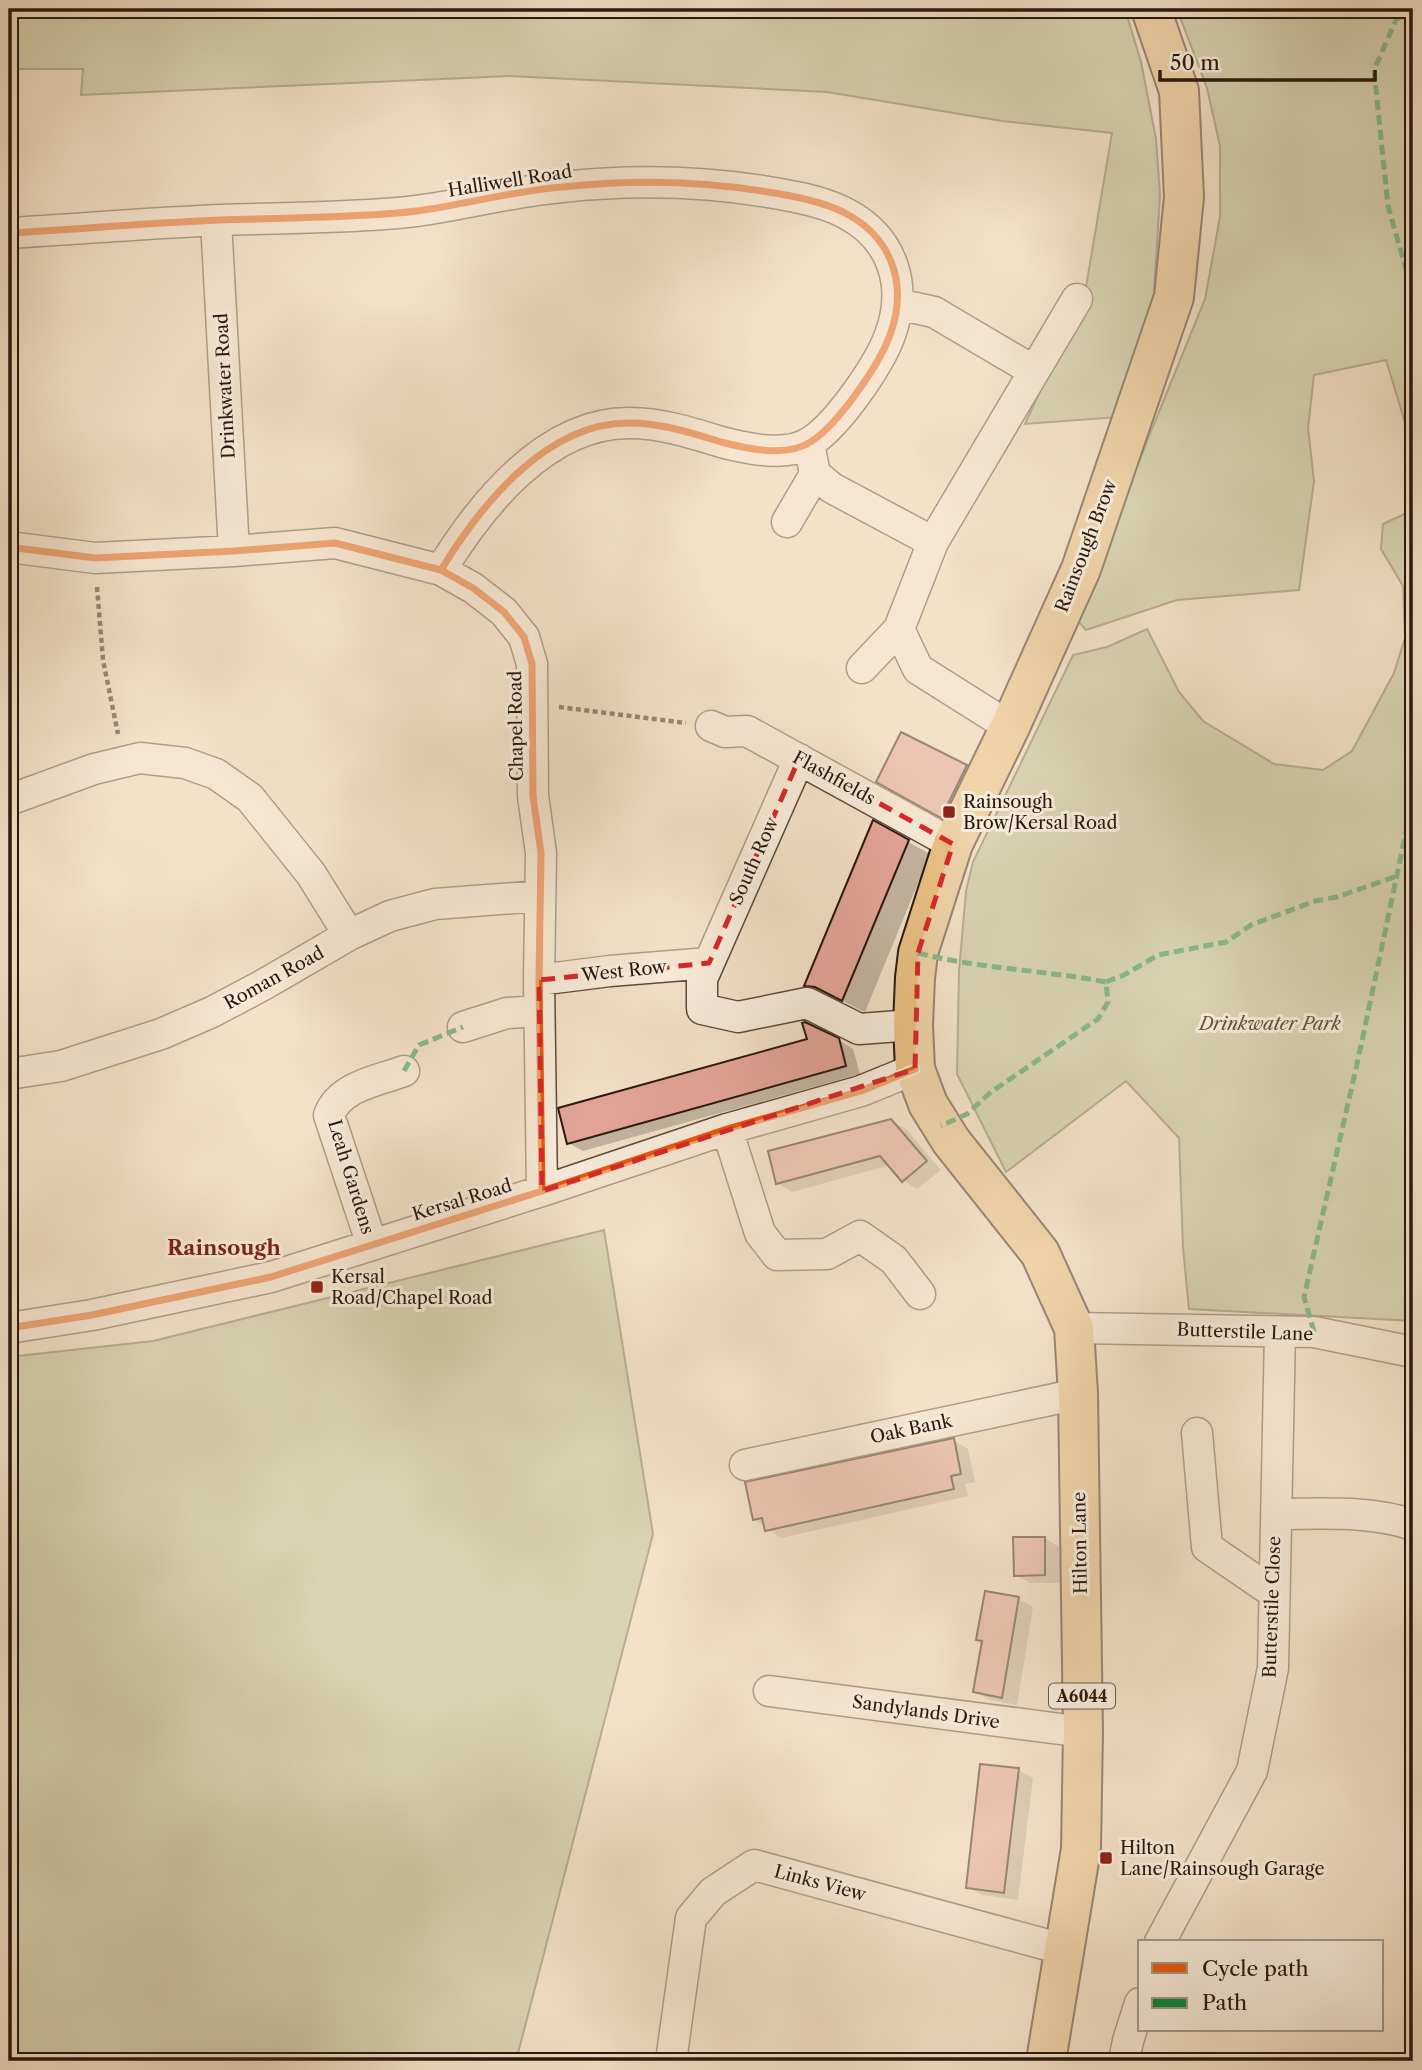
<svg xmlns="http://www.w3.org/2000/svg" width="1422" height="2070" font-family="'Libre Caslon Text',serif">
	<rect width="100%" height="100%" fill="#f4e1c8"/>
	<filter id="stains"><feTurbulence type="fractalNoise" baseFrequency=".00286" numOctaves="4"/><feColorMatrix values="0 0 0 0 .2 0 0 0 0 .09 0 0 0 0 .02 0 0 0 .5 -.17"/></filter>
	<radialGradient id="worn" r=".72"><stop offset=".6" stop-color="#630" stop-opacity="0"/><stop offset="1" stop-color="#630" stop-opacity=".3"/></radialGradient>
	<path fill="#b8c399" stroke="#706d54" stroke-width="2" d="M9,9h1116l16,53 15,77 4,56 -6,99 -36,123 -93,7 60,-131 27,-160 -110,-12 -175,-29 -317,-16 -429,19 2,-26h-64l-10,13z
		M1177,9h236v440l-27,-89 -72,15 -6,53 6,53 -15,109 -122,10 -91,30 -11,-12 130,-319 15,-82v-71l-13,-58z
		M1413,510v811l-224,-12 -6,-61 -4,-110 -53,-57 -120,91 -49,-98 2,-103 7,-80 7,-29 100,-207 34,-8 40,-18 32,63 24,29 71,43 49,6 29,-19 42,-78 11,-35 -2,-52 -22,-37 2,-25z
		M604,1230l49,304 -137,527h-507v-704l144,-16z"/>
	<path fill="#0003" d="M902,734l86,45 -24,50 -64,-35z
		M874,823l56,31 -65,158 -26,-13 -11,-1 -21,-13z
		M838,1040l15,9 7,25 -277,77 -15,-8z
		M891,1121l15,8 35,41 -24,19 -14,-9 -13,-15 -98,27 -15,-9z
		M953,1440l15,9 7,33 -10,2 3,12 -187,42 -27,-19z
		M1045,1538l14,9 1,36h-30l-14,-8z
		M1018,1599l15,8 -16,98 -27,-5 -15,-9 9,-49 -6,-3z
		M1018,1770l15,8 -15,122 -35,-5 -15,-8z"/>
	<path fill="#e3a498" stroke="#29170e" stroke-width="2" d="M901,732l66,33 -26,53 -65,-36z
		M873,820l36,20 -67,161 -27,-14 -11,-1z
		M805,1022l34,16 7,28 -279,78 -9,-36 249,-69 -5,-16z
		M891,1119l36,42 -25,21 -22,-26 -104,28 -8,-33z
		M954,1438l7,36 -10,2 3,13 -189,42 -3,-13 -9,2 -8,-38z
		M1013,1537h32v38l-31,1z
		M985,1591l34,6 -17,101 -29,-6 9,-51 -6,-1z
		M980,1764l39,4 -15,125 -38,-5z"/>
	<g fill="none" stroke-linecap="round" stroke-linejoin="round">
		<defs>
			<path id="minor" d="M216,221l18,330
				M9,233c70,-4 140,-10 211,-13 54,-2 109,-2 164,-6 60,-3 118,-22 178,-27 73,-8 146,-6 218,7 23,4 47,9 67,20 46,25 61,72 43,121 -11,30 -51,88 -78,106 -24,17 -64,8 -91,1 -29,-9 -60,-19 -91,-19 -84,-1 -150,83 -189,147
				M897,304l37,8 100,59
				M809,444l6,30 17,14 101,54
				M787,522l28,-48
				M9,547l86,11 139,-7 101,-8 106,27 32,18 31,24 20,25 8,27 1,132 8,57 -2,127 3,211
				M899,629l19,40 92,58
				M862,668l37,-39 34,-87 144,-243
				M711,726l14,6 22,-1 206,113
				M799,759l-97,220v30l36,8 69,-14 52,26 54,-4
				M9,800l85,-31 46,-11 45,5 31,11 34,24 61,76 38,61
				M539,980l71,-9 99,-8
				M463,1027l44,-14 32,-2
				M9,1074l52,-8 100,-32 51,-22 51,-27 86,-50 41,-19 45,-12 105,-8
				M727,1129l33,104 17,22 50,-1 33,-18 34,24 26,34
				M372,1245l-43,-130c11,-29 48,-34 75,-44
				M9,1328l83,-13 179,-38 271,-86 185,-62 134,-38 54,-22
				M1074,1328l240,4 99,20
				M1197,1433l10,114 67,46
				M745,1465l333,-71
				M1276,1514c45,0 94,-4 137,11
				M769,1691l314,41
				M1160,1942l92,-171 21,-103 7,-336
				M671,2061l20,-143 22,-26 41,-27 312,85
				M1124,2061l4,-20 12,-38"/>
			<path id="major" d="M1046,2061l35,-212 2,-117 -5,-338 -4,-66 -34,-75 -89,-112 -23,-37 -13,-35 -2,-44 2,-47 3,-25 35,-109 57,-117 71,-158 93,-272 10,-100 -5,-106 -28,-82"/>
		</defs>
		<use href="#minor" stroke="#5c4a3c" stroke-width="33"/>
		<use href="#major" stroke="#29170e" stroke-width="42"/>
		<path stroke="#29170e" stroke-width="4.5" stroke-dasharray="5 3.5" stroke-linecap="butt" d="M97,587l6,73 15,74
			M559,707l127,16"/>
		<use href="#minor" stroke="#f8ecdb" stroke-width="30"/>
		<use href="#major" stroke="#eac084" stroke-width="38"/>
		<path stroke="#00873e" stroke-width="5" stroke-dasharray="10 5" stroke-linecap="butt" d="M1413,9l-17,11 -22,50 14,136 25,88
			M918,953c62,16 126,17 188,29l2,20 -10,17 -107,73 -24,22 -26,12
			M1106,982l18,-7 34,-20 68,-13 25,-17 64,-24 22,-4 60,-21
			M404,1071l15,-26 44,-18
			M1314,1332l-10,-35 55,-242 54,-256"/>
		<defs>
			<path id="cycleway" d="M9,233c70,-4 140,-10 211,-13 54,-2 109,-2 164,-6 60,-3 118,-22 178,-27 73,-8 146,-6 218,7 23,4 47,9 67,20 46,25 61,72 43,121 -11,30 -51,88 -78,106 -24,17 -64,8 -91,1 -29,-9 -60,-19 -91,-19 -84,-1 -150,83 -189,147
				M9,547l86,11 139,-7 101,-8 106,27 32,18 31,24 20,25 8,27 1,132 8,57 -2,127 3,211
				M9,1328l83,-13 179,-38 271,-86 185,-62 134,-38 54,-22"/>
		</defs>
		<use href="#cycleway" stroke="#f8ecdb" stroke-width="11"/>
		<use href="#cycleway" stroke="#e8590c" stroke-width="7"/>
	</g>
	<path d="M0 0H1422V2070H0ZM799,759l154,85 -35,109 -3,116 -373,122 -3,-211 170,-17z" fill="#f4e1c8" fill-opacity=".55" fill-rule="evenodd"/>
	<path fill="none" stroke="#d62828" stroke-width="5" stroke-dasharray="14 9" stroke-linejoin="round" d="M799,759l154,85 -35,109 -3,116 -373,122 -3,-211 170,-17z"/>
	<g fill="#8f2418" stroke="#f8ecdb" stroke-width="2.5">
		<rect x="942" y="805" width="14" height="14" rx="3.5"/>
		<rect x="310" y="1280" width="14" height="14" rx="3.5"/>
		<rect x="1099" y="1851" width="14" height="14" rx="3.5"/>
	</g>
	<g text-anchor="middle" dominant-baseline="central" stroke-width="6" stroke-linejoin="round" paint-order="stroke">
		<rect fill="#f8ecdb" stroke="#67574c" stroke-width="2" x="1049" y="1683.5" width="66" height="25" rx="5"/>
		<g font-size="16" font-weight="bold" fill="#29170e">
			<text x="1082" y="1696">A6044</text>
		</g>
		<g font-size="18" fill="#29170e" stroke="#f8ecdb">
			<text transform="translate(510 181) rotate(-9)">Halliwell Road</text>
			<text transform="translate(225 386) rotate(-93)">Drinkwater Road</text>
			<text transform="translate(1086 546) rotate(-69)">Rainsough Brow</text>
			<text transform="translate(516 726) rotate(-91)">Chapel Road</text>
			<text transform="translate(834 778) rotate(29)">Flashfields</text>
			<text transform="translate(754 861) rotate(-66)">South Row</text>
			<text transform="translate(624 971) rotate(-6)">West Row</text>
			<text transform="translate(274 978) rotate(-29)">Roman Road</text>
			<text transform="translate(351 1177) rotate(73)">Leah Gardens</text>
			<text transform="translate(462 1200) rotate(-17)">Kersal Road</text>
			<text transform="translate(1245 1332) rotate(2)">Butterstile Lane</text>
			<text transform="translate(911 1429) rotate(-12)">Oak Bank</text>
			<text transform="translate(1080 1543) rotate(-91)">Hilton Lane</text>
			<text transform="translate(1272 1607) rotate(-88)">Butterstile Close</text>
			<text transform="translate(926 1712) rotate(8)">Sandylands Drive</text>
			<text transform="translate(820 1883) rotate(15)">Links View</text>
		</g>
		<g font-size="18" fill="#29170e" stroke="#f8ecdb" text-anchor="start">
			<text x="963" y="802">Rainsough<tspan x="963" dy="21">Brow/Kersal Road</tspan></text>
			<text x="331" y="1277">Kersal<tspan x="331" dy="21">Road/Chapel Road</tspan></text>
			<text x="1120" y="1848">Hilton<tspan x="1120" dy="21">Lane/Rainsough Garage</tspan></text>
		</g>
		<g font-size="18" font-style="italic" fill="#5b533f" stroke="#f8ecdb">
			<text x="1270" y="1024">Drinkwater Park</text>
		</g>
		<g font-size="21" font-weight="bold" fill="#7a1f14" stroke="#f8ecdb">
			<text x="224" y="1247">Rainsough</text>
		</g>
	</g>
	<rect width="1422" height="2070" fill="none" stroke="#f4e1c8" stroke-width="35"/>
	<rect x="10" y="10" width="1401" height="2049" fill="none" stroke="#29170e" stroke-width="3.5"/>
	<rect x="18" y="18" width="1387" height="2035" fill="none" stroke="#29170e" stroke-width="2"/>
	<rect x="1138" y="1940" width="245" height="91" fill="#f8ecdb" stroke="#a59789" stroke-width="2"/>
	<rect x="1152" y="1963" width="35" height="10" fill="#e8590c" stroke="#a59789" stroke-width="2"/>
	<text x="1202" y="1976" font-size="21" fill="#29170e">Cycle path</text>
	<rect x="1152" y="1998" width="35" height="10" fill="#00873e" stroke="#a59789" stroke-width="2"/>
	<text x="1202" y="2010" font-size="21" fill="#29170e">Path</text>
	<path d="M1160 70v10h215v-10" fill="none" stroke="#29170e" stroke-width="3.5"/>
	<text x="1170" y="70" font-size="21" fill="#29170e" stroke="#f8ecdb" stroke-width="5" paint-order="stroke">50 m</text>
	<rect width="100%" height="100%" filter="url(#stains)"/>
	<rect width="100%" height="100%" fill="url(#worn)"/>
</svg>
